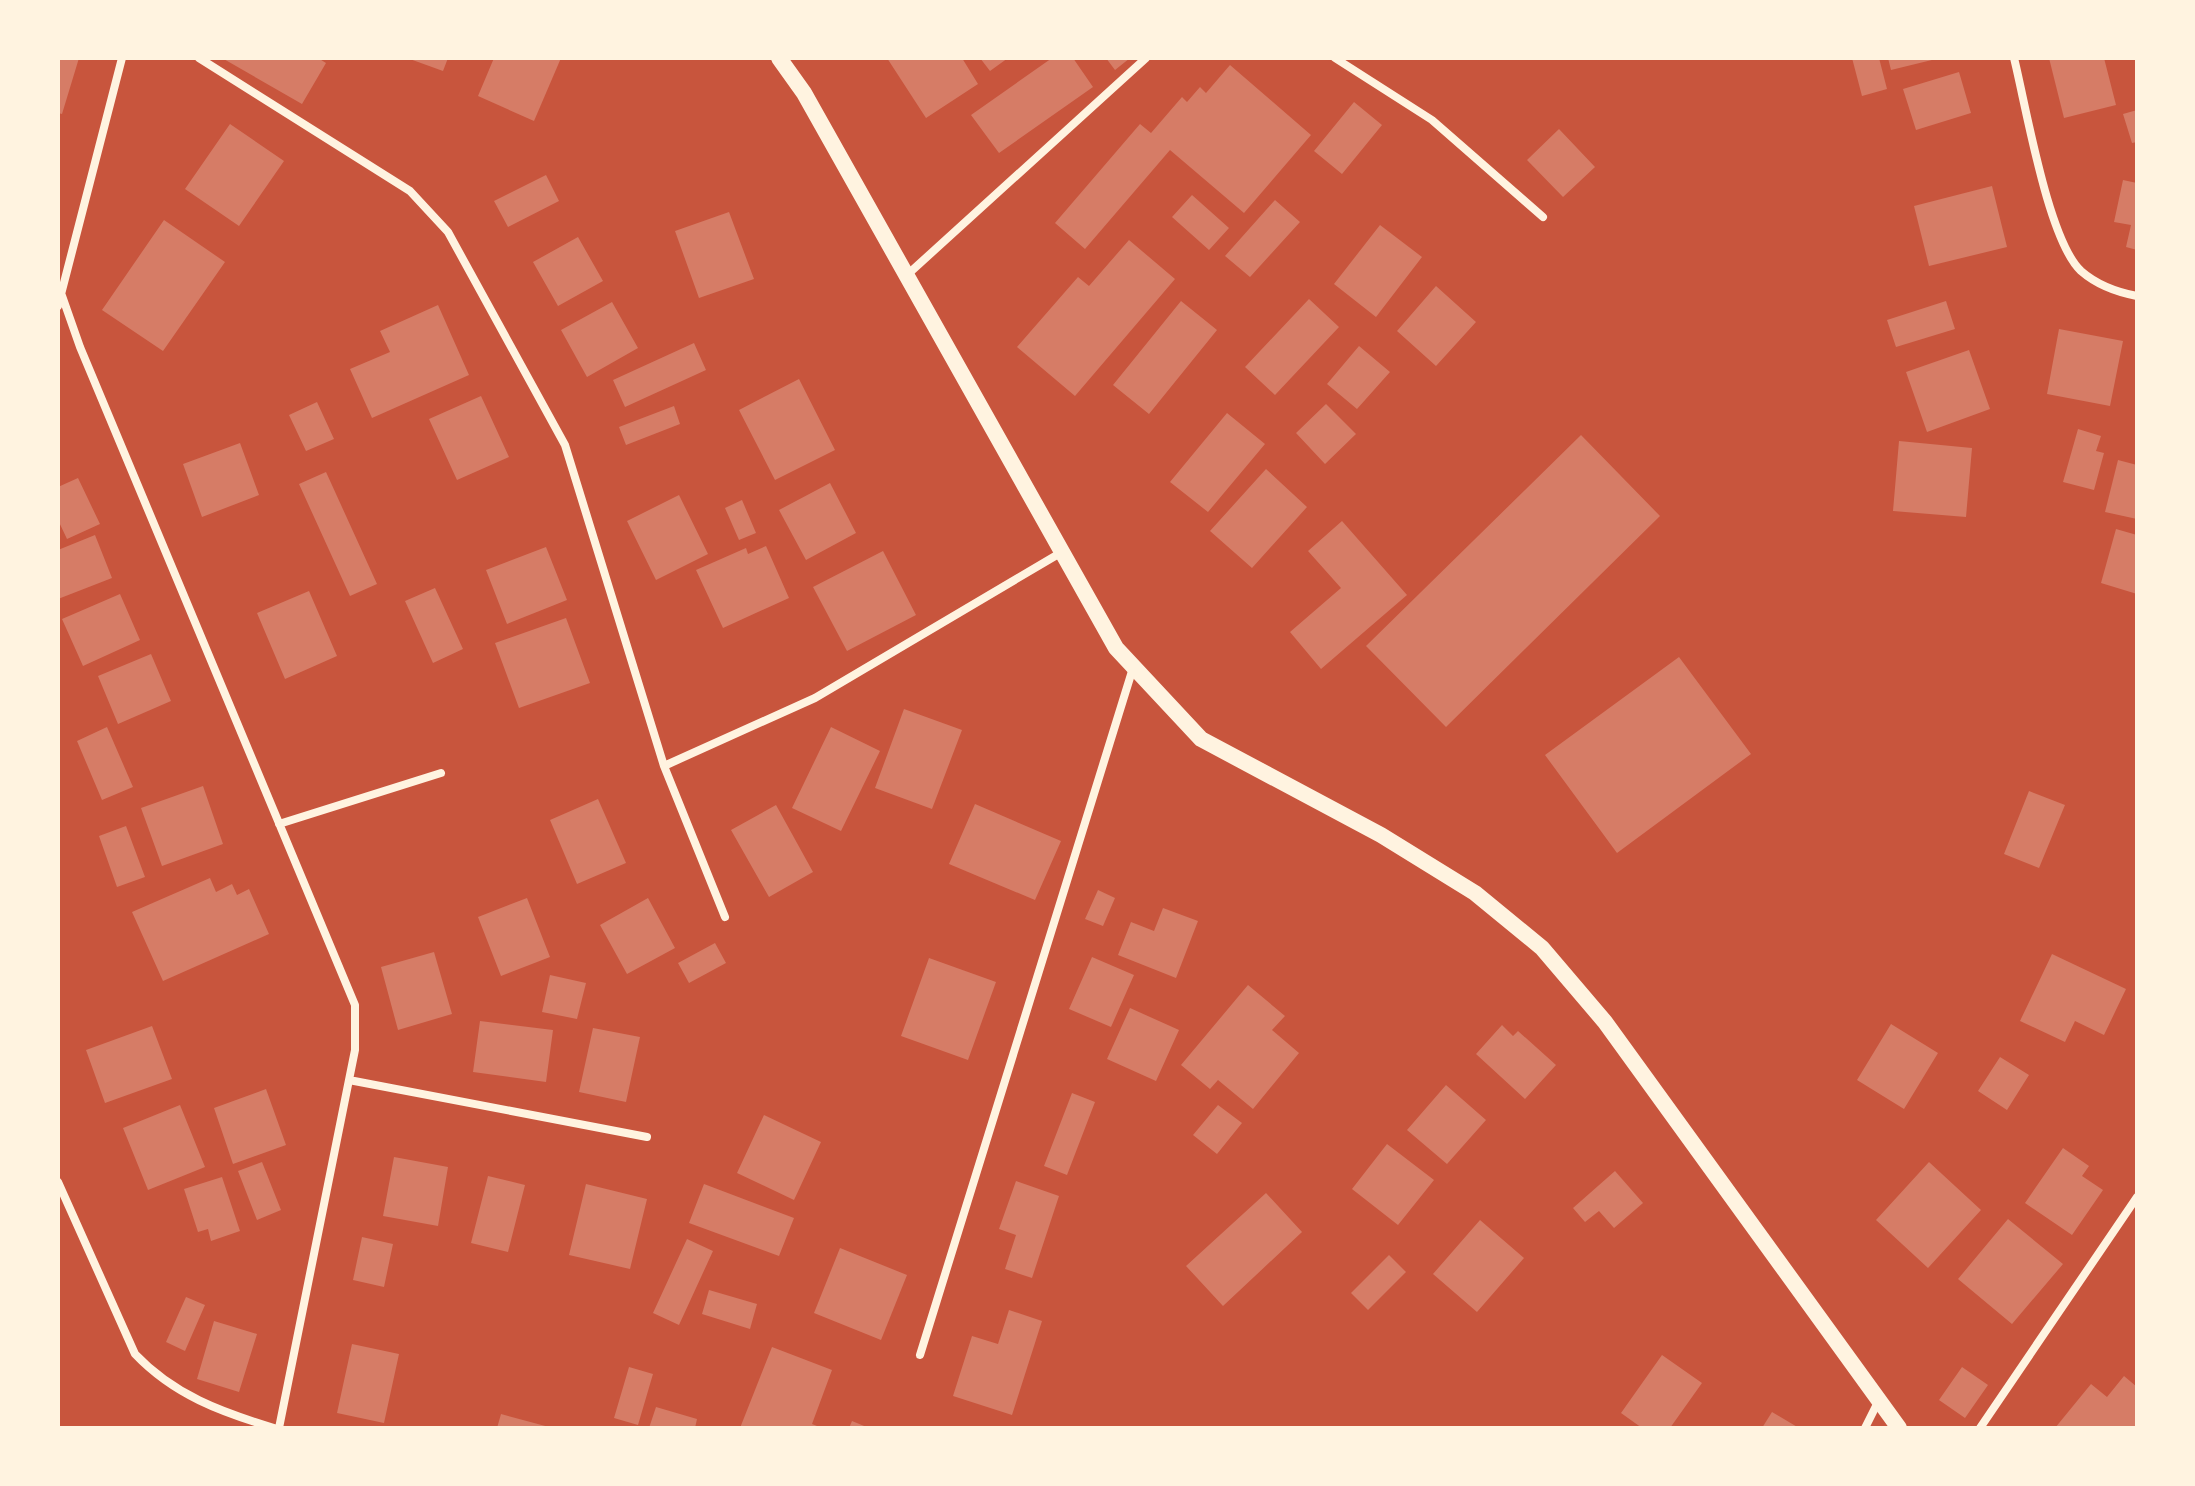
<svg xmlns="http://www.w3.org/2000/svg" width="2195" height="1486" font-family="'Exo 2',sans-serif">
	<rect width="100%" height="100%" fill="#c8553d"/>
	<path fill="#d67c66" d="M58,58h21l-17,56 -4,-1z
		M222,58h96l8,5 -24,41z
		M407,58h41l-5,13z
		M494,58h67l-27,63 -56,-25z
		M887,58h75l16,26 -52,34z
		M980,58h28l-18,13z
		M1052,58h21l20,29 -94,66 -28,-38z
		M1106,58h24l-15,12z
		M1852,58h27l8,31 -25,7z
		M1888,58h48v1l-45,11z
		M2049,58h55l12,47 -52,13z
		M1230,65l81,70 -67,78 -74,-63 -85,99 -30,-26 85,-99 11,9 31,-36 5,5 13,-15 6,6z
		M1959,72l12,41 -55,17 -13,-41z
		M1354,102l28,23 -40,49 -28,-23z
		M2137,110v32l-5,1 -9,-29z
		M230,124l54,37 -45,65 -54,-37z
		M1559,129l36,38 -32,30 -36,-37z
		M546,175l13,26 -51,26 -14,-26z
		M2123,180l14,3v67l-11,-3 5,-22 -17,-3z
		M1992,186l15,61 -78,19 -15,-60z
		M1192,195l37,33 -20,22 -37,-33z
		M1275,200l25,22 -50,55 -25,-21z
		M729,212l25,67 -55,19 -24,-67z
		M164,220l61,42 -62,89 -61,-41z
		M1380,225l42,32 -46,60 -42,-33z
		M578,237l25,44 -45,25 -25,-44z
		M1129,240l46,39 -100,117 -58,-49 61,-70 11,9z
		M1436,286l40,36 -40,44 -39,-35z
		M1309,299l30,28 -64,68 -30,-28z
		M1181,301l36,29 -68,84 -36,-29z
		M1946,301l9,28 -59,18 -9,-27z
		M612,302l26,46 -51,29 -26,-47z
		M438,305l31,70 -97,43 -22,-49 40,-17 -10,-21z
		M2059,329l64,12 -13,65 -63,-12z
		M694,343l12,27 -81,37 -12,-27z
		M1359,346l31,26 -33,37 -30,-25z
		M1969,350l21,59 -63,23 -21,-60z
		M799,379l36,71 -60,30 -36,-70z
		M481,396l28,61 -52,23 -28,-61z
		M317,402l17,37 -28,12 -17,-36z
		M1326,404l30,30 -31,30 -29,-31z
		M674,406l6,18 -54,21 -7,-18z
		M1227,413l38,31 -57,68 -38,-30z
		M2078,429l23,7 -5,15 8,2 -10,37 -31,-8z
		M1581,435l79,81 -214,211 -80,-81z
		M1899,441l73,7 -6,69 -73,-6z
		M240,443l19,52 -57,22 -19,-53z
		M2118,460l19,5v54l-32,-7z
		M1266,469l41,38 -55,61 -42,-37z
		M326,472l51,112 -27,12 -51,-112z
		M78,478l22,46 -33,15 -9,-19v-33z
		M830,483l26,50 -50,27 -27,-50z
		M679,495l29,59 -52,26 -29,-59z
		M742,500l14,33 -17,7 -14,-32z
		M1342,521l65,74 -86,74 -31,-37 51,-44 -33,-37z
		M2116,529l21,6v59l-36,-11z
		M95,535l17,43 -54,21v-49z
		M766,546l23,52 -66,30 -27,-58 50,-22 2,6z
		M546,547l21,53 -60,24 -21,-54z
		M883,551l33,64 -69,36 -34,-64z
		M435,588l28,61 -30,14 -28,-62z
		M309,591l28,65 -52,23 -28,-66z
		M120,594l20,46 -57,26 -21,-47z
		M566,618l24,65 -71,25 -24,-65z
		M151,654l20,47 -53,23 -20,-48z
		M1679,657l72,97 -134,99 -72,-98z
		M904,709l58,21 -30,79 -57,-21z
		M107,727l26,60 -31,13 -25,-59z
		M831,727l49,24 -39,80 -49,-23z
		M203,786l20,58 -61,22 -21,-58z
		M2029,791l36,14 -26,63 -35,-14z
		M598,799l28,64 -49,21 -27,-64z
		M975,804l86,37 -26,59 -86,-36z
		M776,805l37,67 -44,25 -38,-67z
		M126,826l19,51 -28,10 -18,-51z
		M210,878l6,14 16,-8 5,11 12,-6 20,45 -106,47 -31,-69z
		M1098,890l17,8 -12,28 -18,-7z
		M527,898l23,59 -49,19 -23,-59z
		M648,898l27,50 -48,26 -27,-49z
		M1163,908l35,13 -22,57 -58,-23 13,-33 23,9z
		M715,943l11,20 -37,20 -11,-20z
		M434,952l18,62 -54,16 -17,-63z
		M2052,954l74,35 -22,46 -29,-14 -10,21 -45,-21z
		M1092,957l42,18 -23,52 -42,-18z
		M929,958l67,24 -28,78 -67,-24z
		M550,975l36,8 -9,36 -35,-7z
		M1248,985l37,31 -13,14 27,23 -46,56 -35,-29 -8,9 -29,-24z
		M1130,1008l49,22 -23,51 -49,-22z
		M480,1021l73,9 -7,52 -73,-10z
		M1891,1024l47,29 -34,56 -47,-29z
		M1502,1025l11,11 5,-5 38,34 -31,34 -49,-45z
		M152,1026l20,53 -67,24 -19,-53z
		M593,1028l47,9 -14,65 -47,-10z
		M2000,1057l29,18 -22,35 -29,-19z
		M1446,1085l40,35 -39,44 -40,-34z
		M266,1089l20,56 -53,19 -19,-56z
		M1072,1093l23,9 -28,73 -23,-9z
		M180,1105l25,62 -57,23 -25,-62z
		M1218,1105l24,18 -25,31 -24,-19z
		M764,1115l57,27 -27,58 -57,-27z
		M1387,1144l47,36 -36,45 -46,-36z
		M2063,1148l26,18 -7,10 21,14 -31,45 -47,-32z
		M394,1157l54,10 -10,59 -55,-10z
		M262,1162l19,48 -24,10 -19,-49z
		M1929,1162l52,48 -53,58 -52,-48z
		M1615,1171l28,32 -29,25 -15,-17 -14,11 -12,-14z
		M488,1176l37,9 -17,67 -37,-9z
		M222,1177l18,54 -29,10 -3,-12 -10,3 -14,-43z
		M1016,1181l43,15 -27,82 -27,-9 11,-34 -17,-6z
		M586,1184l61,15 -17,70 -61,-14z
		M704,1184l90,34 -15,38 -90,-33z
		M1266,1193l36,39 -79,74 -37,-40z
		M2008,1219l55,45 -51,60 -54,-45z
		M1480,1220l44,38 -47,54 -44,-38z
		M362,1237l31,7 -9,43 -31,-7z
		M687,1239l26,12 -34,74 -26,-12z
		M840,1248l67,27 -26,65 -67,-27z
		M1389,1255l17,17 -38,38 -17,-17z
		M709,1290l48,14 -7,25 -48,-15z
		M186,1297l19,8 -20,46 -19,-9z
		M1009,1310l33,11 -30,94 -59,-19 19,-60 26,8z
		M214,1321l43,13 -18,58 -42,-13z
		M352,1344l47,10 -15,69 -47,-10z
		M772,1347l60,23 -20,54 10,4h-82z
		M1662,1355l40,28 -32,45h-28l-21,-15z
		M629,1367l24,7 -15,51 -24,-7z
		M1962,1367l26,18 -23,33 -26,-18z
		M2124,1376l13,11v41h-82l36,-44 16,13z
		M656,1407l41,12 -2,9h-46z
		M1772,1412l27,16h-37z
		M501,1414l48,13 -1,1h-51z
		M852,1421l17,7h-20z"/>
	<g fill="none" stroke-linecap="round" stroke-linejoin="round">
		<path stroke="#fff3e0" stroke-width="8" d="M199,58l211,133 38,41 117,213 99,321 61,151
			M1335,58l97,62 111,97
			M2014,58c12,48 34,182 67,213 16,14 35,21 56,25
			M907,275l239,-217
			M60,290l20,57 275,658v45l-76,378
			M58,306l64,-248
			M664,766l151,-68 247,-146
			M279,824l162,-51
			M349,1080l298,57
			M58,1182l77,172c39,41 86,58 139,74
			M920,1355l213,-687
			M1865,1428l13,-26
			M1980,1428l157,-231"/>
		<path stroke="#fff3e0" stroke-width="16" d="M779,58l25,35 312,555 85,91 180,96 94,58 67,55 63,74 294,406"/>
	</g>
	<rect width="2195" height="1486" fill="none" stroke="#fff3e0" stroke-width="120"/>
</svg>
